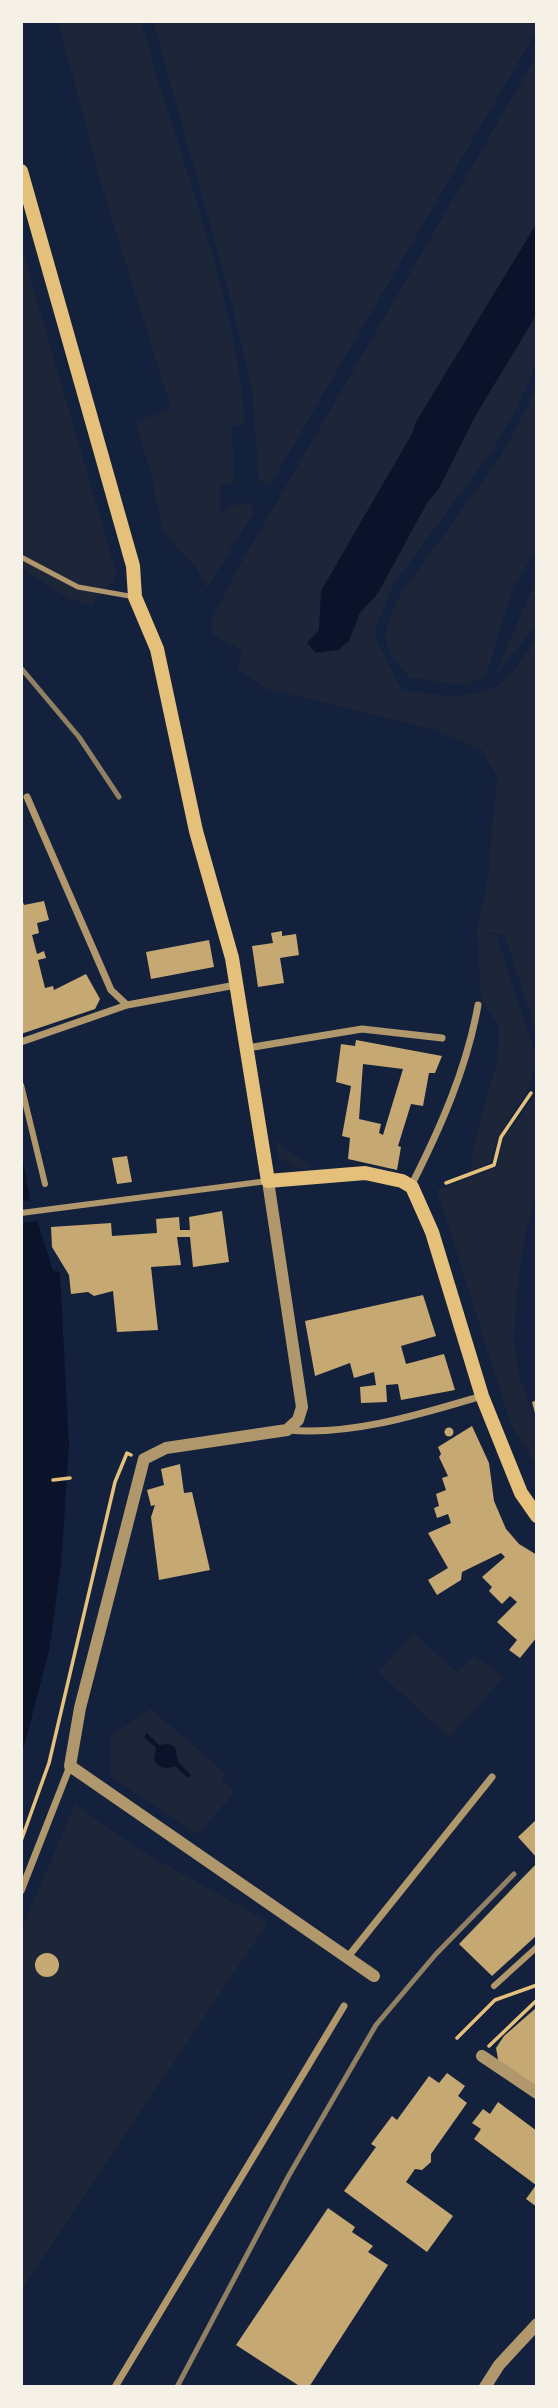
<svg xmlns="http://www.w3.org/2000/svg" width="558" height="2408" font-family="Manrope,sans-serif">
	<rect width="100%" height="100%" fill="#14213d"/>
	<path fill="#1d2539" d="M58,21h83c36,133 94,267 104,404l-13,1 2,57 -14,2v27c11,-4 19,-13 33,-6v8l-46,74 -10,-19 -34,-38 -13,-61 -15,-47 36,-15 -66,-211z
		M153,21h384v9l-267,455 -11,-5 -7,-93 -25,-102z
		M537,55v168l-121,199 -4,12 -91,157 -2,39 -6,8 43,-11 3,-13 68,-111 11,-13 39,-77 60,-99v48l-21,47 -22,39 -101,137 -13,31 -4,12 1,13 25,50c35,3 76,13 105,-13 11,-11 20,-27 30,-40v396l-33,-100 -22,-3 15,5 40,123 -10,33 -29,44 -7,26 -21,9 5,-31 23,-82 1,-31 -18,-27 -4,-71 10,-44 10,-108 -15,-27 -49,-21 -166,-40 -31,-21 8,-17 -32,-16 -1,-15 26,-50z
		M21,246l95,326 -2,10h-4l-18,24 -22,-7 -49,-31z
		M537,387v162l-25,40 -25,85 -20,12 -58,-9c-5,-8 -14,-15 -18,-22 -12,-21 1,-42 9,-60l101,-139z
		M537,580v45l-42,50 39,-90z
		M537,1093v96l-12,47 -8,53 -3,51 4,32 19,54v41l-26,-42 -74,-235 59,-22 8,-30z
		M275,1137l7,9 27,18 -2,5 -9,-1 -19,-10z
		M414,1634l43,38 17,-16 30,21 -55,60 -71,-65z
		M151,1709l74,64 -4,7 14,12 -37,42 -87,-58v-40z
		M75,1804l63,45 130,73 -247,369v-360z"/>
	<path fill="#0b132b" d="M537,223v91l-60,99 -39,77 -11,13 -49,90 -19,21 -10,27 -11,9 -22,3 -9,-10 12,-13 2,-39 91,-157 4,-12z
		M21,1149l9,50 23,71 7,3 9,173 -8,120 -12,85 -28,107z
		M147,1733l12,12 9,-1 7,3 3,15 13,13 -3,3 -13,-12c-9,4 -17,2 -21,-7l2,-11 -12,-11z"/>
	<path fill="#14213d" d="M34,1200l5,21 -18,2v-22z"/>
	<path fill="#c6a872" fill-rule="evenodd" d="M21,896l3,9 20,-4 5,19 -12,3 2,10 -7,2 5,19 7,-3 2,7 -8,2 7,28 8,-2 1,4 32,-16 14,25 -5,10 -74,25z
		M282,931v5l14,-2 3,21 -19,3 4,25 -26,4 -6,-41 21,-3 -2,-10z
		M209,940l5,27 -63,12 -5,-27z
		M356,1040l86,16 -7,17h-6l-6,33 -12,-2 -13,42 3,1 -4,23 -49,-11 2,-21 -8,-2 9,-50 -15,-4 5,-38 14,2zM363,1064l40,5 -20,66 -4,-2 2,-9 -22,-5z
		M127,1156l5,26 -15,2 -5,-26z
		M222,1211l7,51 -36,5 -3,-30h-13l4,28 -30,2 7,63 -41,2 -4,-41 -19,5 -6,-4 -17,2 -2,-19 -17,-28 -1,-20 60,-4 1,13 45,-3 -1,-14 23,-2 1,13h10l-1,-13z
		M423,1295l13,41 -35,10 5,18 38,-10 11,36 -54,10 -3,-16 -12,1 1,17 -26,1 -1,-16 16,-2 -2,-13 -20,6 -4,-15 -35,13 -10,-55z
		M537,1400v17h-1l-4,-15z
		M472,1426l17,37 5,38 12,28 13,15 18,11v82l-17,21 -11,-8 8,-10 -20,-18 20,-20 -7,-6 -8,8 -13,-13 3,-4 -10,-10 23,-20 -4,-4 -39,19 -1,8 -24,15 -9,-15 20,-12 -20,-35 23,-10 -3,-9 -11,4 -3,-10 5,-2 -3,-12 10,-4 -4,-12 6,-2 -9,-19 2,-3 -3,-7z
		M444.5 1432a4.5 4.5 0 1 1 9 0a4.5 4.5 0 1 1-9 0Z
		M180,1464l4,29 8,-1 18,78 -51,10 -8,-63 4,-12 -4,1 -4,-16 17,-5 -3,-16z
		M537,1819v39l-19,-21z
		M537,1863v72l-45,41 -33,-32z
		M35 1965a12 12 0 1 1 24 0a12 12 0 1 1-24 0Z
		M537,2007v84l-38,-26 -3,-17 8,-12z
		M447,2073l18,13 -7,10 9,7 -36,51v8l-9,8 -7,-1 -9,13 47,34 -26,36 -83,-61 32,-44 -5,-3 21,-28 5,4 32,-44 10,7z
		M498,2102l39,29v76l-11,-8 10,-14 -62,-46 7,-10 -9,-6 11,-14 7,5z
		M328,2208l27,19 -3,5 21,14 -5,6 20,13 -79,122h-8l-65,-42z"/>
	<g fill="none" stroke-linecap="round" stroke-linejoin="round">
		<path stroke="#e5c07b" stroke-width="3.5" d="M446,1183l48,-18 7,-28 30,-44
			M53,1480l17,-2
			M21,1841l28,-78 66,-281 12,-29 4,2
			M457,2038l38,-38 42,-15
			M489,2046l48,-46"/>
		<path stroke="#b1986c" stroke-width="5" d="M21,557l57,30 57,10"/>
		<path stroke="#b1986c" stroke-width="6" d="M21,1085l24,99
			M21,1213l247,-32
			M494,1986l43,-39"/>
		<path stroke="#b1986c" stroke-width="7" d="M27,797l84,193 16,15
			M21,1042l106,-37 109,-20
			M247,1048l115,-19 80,9
			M411,1186c29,-57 56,-118 67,-181
			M288,1430c64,6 133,-16 194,-34
			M21,1891l49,-125
			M347,1958l145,-181
			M115,2387l229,-381"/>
		<path stroke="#b1986c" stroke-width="12" d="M268,1181l34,226 -4,13 -11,10 -121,18 -22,11 -64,249 -10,58 304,210
			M482,2056l55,37
			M485,2387l14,-22 38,-41"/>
		<path stroke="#e5c07b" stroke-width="14" d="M21,171l112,395 2,31 22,52 39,182 36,127 36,223 97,-8 37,8 10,6 20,45 50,164 39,97 16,23"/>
		<path stroke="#918062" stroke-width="5" d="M21,668l58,69 40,60
			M177,2387l111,-210 88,-152 60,-71 78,-80"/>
	</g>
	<rect width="558" height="2408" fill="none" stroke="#f6f1e7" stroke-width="46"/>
</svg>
